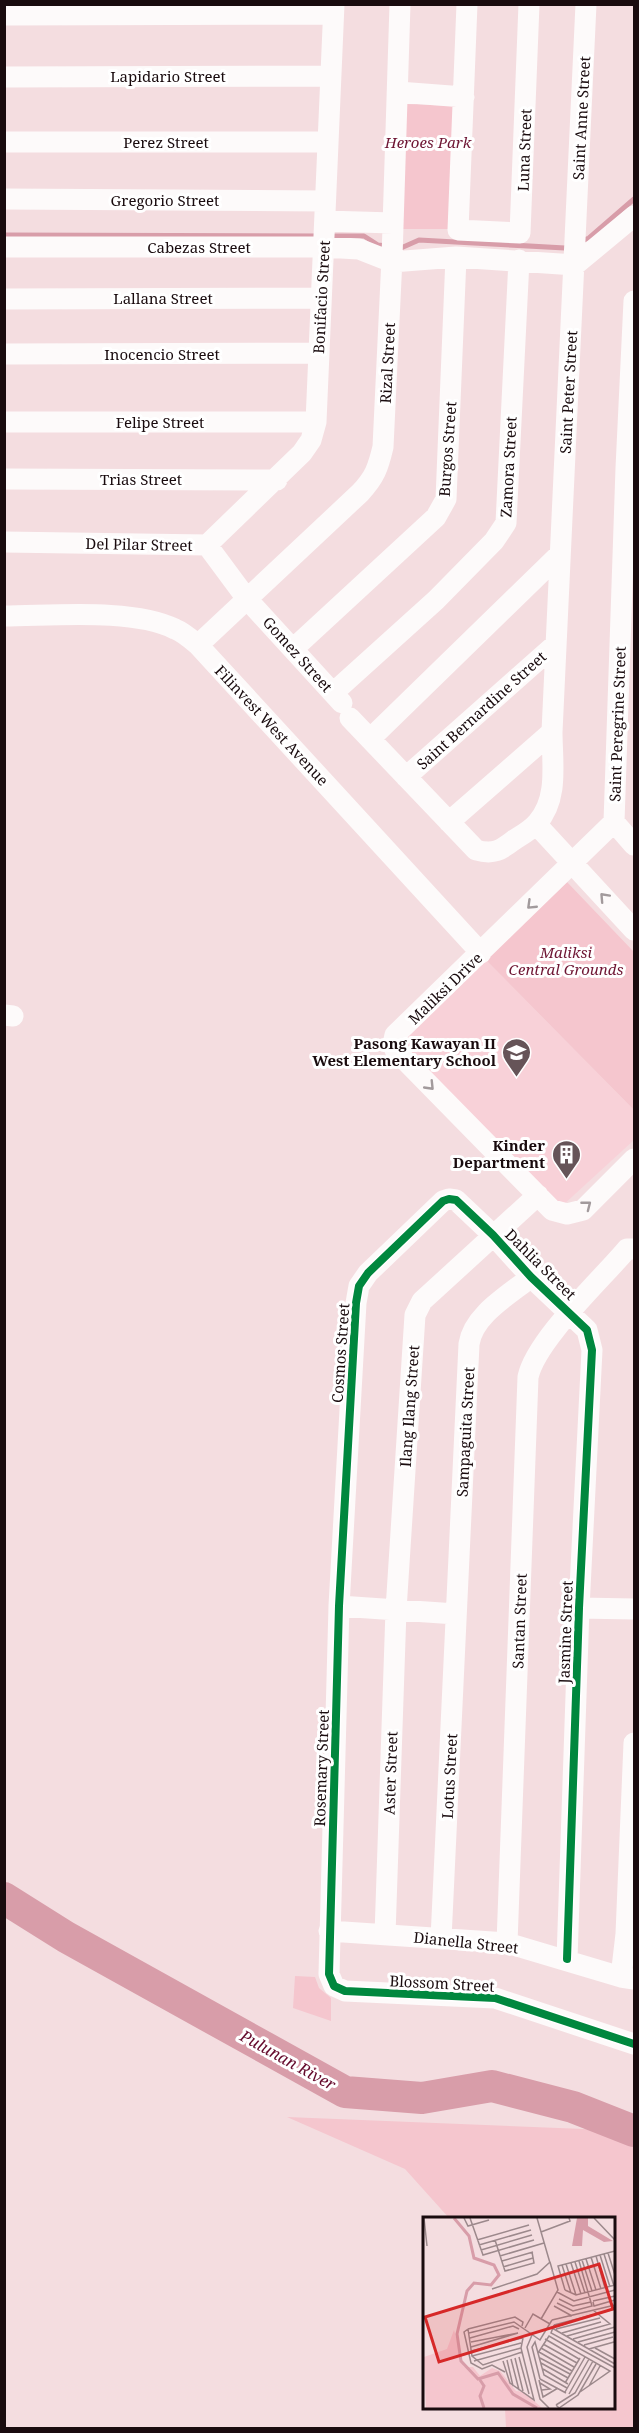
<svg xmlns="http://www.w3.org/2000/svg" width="639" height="2433" font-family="'Noto Serif',serif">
	<rect width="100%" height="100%" fill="#f4dde0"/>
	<path fill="#f8d1d8" d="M486,960l148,150v30l-72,66 -162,-162z"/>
	<path fill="#f5c6ce" d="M406,104l49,2 -7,123h-48z
		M567,882l67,70v158l-148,-150z
		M295,1976l20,1 4,11 12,10v23l-38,-13z
		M287,2117l347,14v297h-128l-1,-20h109v-190h-165l-44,-49z"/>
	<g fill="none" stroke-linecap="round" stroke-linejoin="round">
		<path stroke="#d89da9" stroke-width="5" d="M4,235l317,1
			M330,236h34l14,9 9,1
			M579,242l10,-4 45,-39
			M396,247l5,1 18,-8 146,8 5,-3"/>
		<path stroke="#d89da9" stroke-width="32" d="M4,1898l62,39 279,155 77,6 70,-12 81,21 61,24"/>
		<path stroke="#fdfafa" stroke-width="21" d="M467,4l-9,226 62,3 9,-229
			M4,15l329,-1
			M4,77l327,-1
			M398,92l66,5
			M4,142h324
			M4,199l321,2
			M325,221l68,2
			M4,247h319l36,2 33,13 64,-5 119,8 59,-49
			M4,299l317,-1
			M4,354l315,-1
			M4,422h312
			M4,479l273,1
			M4,542l203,3
			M207,545l95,-92 9,-13 5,-18 18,-418
			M207,545l40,54 95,104
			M4,616c48,0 129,-8 171,13 8,3 16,10 23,16l283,308
			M198,645l162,-152c15,-16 18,-25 23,-46l9,-189 8,-254
			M293,649l143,-132 10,-18 10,-242
			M333,693l103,-93 58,-59 12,-18 13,-263
			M350,718l126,132c18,5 25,0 38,-10 8,-5 17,-10 23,-17 22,-24 15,-61 15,-91l34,-728
			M370,739l190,-185
			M406,777l150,-133
			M449,822l103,-90
			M614,822l-219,213 -2,9 2,6 157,160 15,4 16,-4 51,-51
			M614,822l12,-354 8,-167
			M614,822l20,23
			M536,824l98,106
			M4,1015l9,1
			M339,1606l117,8
			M579,1608l55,1
			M329,1931l178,12 114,34 13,2
			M385,1935l11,-325 19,-295 7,-14 116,-106
			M441,1939l28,-595c4,-29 40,-49 62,-67
			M507,1943l21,-566c8,-37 72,-96 99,-128h7
			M567,1959l12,-351 13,-258 -5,-20 -56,-53 -38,-42 -37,-35 -7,-1 -6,2 -75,72 -9,13 -3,17 -17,303 -10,368 5,12 11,5 150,7 139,46
			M621,1977l5,-43 8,-191"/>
		<defs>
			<path id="cycleway" d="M567,1959l12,-351 13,-258 -5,-20 -56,-53 -38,-42 -37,-35 -7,-1 -6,2 -75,72 -9,13 -3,17 -17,303 -10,368 5,12 11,5 150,7 139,46"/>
		</defs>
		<use href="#cycleway" stroke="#fff" stroke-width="11"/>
		<use href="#cycleway" stroke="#00873e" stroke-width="8"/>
	</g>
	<defs><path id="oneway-chevron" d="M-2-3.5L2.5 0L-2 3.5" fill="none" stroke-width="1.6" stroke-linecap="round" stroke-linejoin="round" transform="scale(1.5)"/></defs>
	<g stroke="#a29a9c">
		<use href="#oneway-chevron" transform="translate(604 897) rotate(-133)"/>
		<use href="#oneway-chevron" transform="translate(531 905) rotate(136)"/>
		<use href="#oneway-chevron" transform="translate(430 1086) rotate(46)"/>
		<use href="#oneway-chevron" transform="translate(587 1205) rotate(-38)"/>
	</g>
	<defs>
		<symbol id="school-pin" viewBox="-11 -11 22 30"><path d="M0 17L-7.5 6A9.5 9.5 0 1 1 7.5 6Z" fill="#665458" stroke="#fff"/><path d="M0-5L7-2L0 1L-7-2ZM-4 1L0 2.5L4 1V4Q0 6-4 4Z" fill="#fff"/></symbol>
		<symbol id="building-pin" viewBox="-11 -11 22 30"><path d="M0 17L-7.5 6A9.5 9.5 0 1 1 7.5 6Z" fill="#665458" stroke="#fff"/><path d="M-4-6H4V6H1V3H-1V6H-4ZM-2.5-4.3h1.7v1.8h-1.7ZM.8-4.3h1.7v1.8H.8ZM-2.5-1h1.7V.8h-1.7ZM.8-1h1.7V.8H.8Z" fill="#fff"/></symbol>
	</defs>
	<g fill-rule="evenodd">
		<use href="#school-pin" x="500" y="1036" width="33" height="45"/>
		<use href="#building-pin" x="550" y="1138" width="33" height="45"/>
	</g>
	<g text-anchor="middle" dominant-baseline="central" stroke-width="6" stroke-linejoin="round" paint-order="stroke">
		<g font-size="15" fill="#190b0e" stroke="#fff">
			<text x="168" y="76">Lapidario Street</text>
			<text transform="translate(581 118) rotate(-87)">Saint Anne Street</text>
			<text x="166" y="142">Perez Street</text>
			<text transform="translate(524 150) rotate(-88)">Luna Street</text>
			<text x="165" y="200">Gregorio Street</text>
			<text x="199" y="247">Cabezas Street</text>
			<text transform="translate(321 297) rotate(-87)">Bonifacio Street</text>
			<text x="163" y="298">Lallana Street</text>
			<text x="162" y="354">Inocencio Street</text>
			<text transform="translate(387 363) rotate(-87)">Rizal Street</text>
			<text transform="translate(568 392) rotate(-87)">Saint Peter Street</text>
			<text x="160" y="422">Felipe Street</text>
			<text transform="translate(447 449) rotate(-86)">Burgos Street</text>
			<text transform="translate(508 467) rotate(-87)">Zamora Street</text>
			<text x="141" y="479">Trias Street</text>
			<text transform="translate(139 544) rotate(1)">Del Pilar Street</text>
			<text transform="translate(298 654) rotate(48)">Gomez Street</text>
			<text transform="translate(481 710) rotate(-42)">Saint Bernardine Street</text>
			<text transform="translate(617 724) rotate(-88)">Saint Peregrine Street</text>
			<text transform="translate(272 725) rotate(47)">Filinvest West Avenue</text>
			<text transform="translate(445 988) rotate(-44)">Maliksi Drive</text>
			<text transform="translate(541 1264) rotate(45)">Dahlia Street</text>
			<text transform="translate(340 1353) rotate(-86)">Cosmos Street</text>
			<text transform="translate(409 1406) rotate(-86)">Ilang Ilang Street</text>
			<text transform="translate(465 1432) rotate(-87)">Sampaguita Street</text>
			<text transform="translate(519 1621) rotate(-88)">Santan Street</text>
			<text transform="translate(565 1632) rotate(-88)">Jasmine Street</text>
			<text transform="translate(321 1768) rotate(-88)">Rosemary Street</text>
			<text transform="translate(390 1773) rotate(-88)">Aster Street</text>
			<text transform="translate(449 1776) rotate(-87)">Lotus Street</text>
			<text transform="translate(466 1942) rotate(6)">Dianella Street</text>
			<text transform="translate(442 1983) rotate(3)">Blossom Street</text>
		</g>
		<g font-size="15" font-style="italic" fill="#6e1533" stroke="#fff">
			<text x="428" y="142">Heroes Park</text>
			<text x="566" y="952">Maliksi<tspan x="566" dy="17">Central Grounds</tspan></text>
		</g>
		<g font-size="15" font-weight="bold" fill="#190b0e" stroke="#fff" text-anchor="end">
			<text x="496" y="1043">Pasong Kawayan II<tspan x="496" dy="17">West Elementary School</tspan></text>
			<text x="545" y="1145">Kinder<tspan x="545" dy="17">Department</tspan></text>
		</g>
		<g font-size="16" font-style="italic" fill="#650a2c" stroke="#fff">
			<text transform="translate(288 2060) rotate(29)">Pulunan River</text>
		</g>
	</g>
	<g transform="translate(423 2217)">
		<rect width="192" height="192" fill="#f4dde0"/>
		<path d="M31,113l10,37h9l7,9 12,-8 8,3 16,20 8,1 18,16h-116l-2,-51 23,-8z" fill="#f5c6ce"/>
		<path d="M154,1h11v8l25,15 -9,1 -21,-12 -1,16h-10z" fill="#d89da9"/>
		<path fill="none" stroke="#d89da9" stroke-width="3" d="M31,1l15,18 5,22 20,7 5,10 -8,10 -17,-2 -7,8 -10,43 4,27 17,18 20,-6 15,21 24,14M57,163l4,6 -4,10 4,12"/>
		<path fill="none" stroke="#9c898c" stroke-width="1.5" d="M1,1l3,28M41,1l4,8 21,-6M47,1l13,37 51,-15M114,1l13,45M171,1l21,22M118,15l29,-11 -1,-3M54,23l52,-15M72,23l10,31 29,-8 -2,-11M56,28l52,-15M58,33l51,-15M185,36l7,22M181,37l10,32M177,38l10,32M77,39l44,-13M173,39l9,32M168,40l10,32M163,42l10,31M159,43l10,31M79,44l31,-9M152,45l10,31M148,46l10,31M143,47l10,31M139,48l9,28M80,50l30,-9M69,72l45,-15 13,-12M142,73l-7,-24 57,-15M142,73l11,5 39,-10M134,75l17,9 41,-11M136,82l14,7 18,-4M170,84l22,-5M170,85l1,4 21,-6M134,86l16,8 19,-5 -13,-45M131,89l18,10M118,102l17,-29 -8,-28M129,103l63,-15M131,108l-3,8 64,35M131,108l61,-16M102,111l8,-14 17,10M129,111l63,36M45,112l4,27 11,9 39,-13M45,112l-4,3 7,31 11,6 10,-4 13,7M45,112l47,-12 8,5 -1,4M133,112l44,-11M46,116l45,-11 26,18 12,-20M139,116l39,-11M109,118l-5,12 13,52 9,9M144,119l43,-12 -17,-14M47,121l43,-12 6,3M122,122l34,20M150,122l42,-12M48,125l47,-9M155,125l37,-10M120,127l34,19M161,128l29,-8M48,130l47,-14M118,131l33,19M172,131l20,11M166,132l25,-7M48,134l51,-13M116,135l33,19M115,136l11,-17 61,35 -30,21M49,139l49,-13M96,140l10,37M92,141l8,33M117,141l30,16M88,142l8,31M84,143l6,26M51,144l47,-13M80,144l7,22 24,17 -13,-52 2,-10M118,146l27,15M120,152l25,15M117,162l-8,-32 3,-5 9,33 23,13M117,162l26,14M116,163l4,17 15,-9M117,166l10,6 -8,1M142,166l15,-25M166,169l11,-20M142,175l20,-35M146,177l20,-35M133,188l3,3 19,-13 18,-31M133,188l19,-12 18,-32"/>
		<path fill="#d62828" fill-opacity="0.15" stroke="#d62828" stroke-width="3" d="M176,47l14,45 -174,53 -14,-45z"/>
		<rect width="192" height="192" fill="none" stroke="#190b0e" stroke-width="3"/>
	</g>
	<rect width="639" height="2433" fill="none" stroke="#190b0e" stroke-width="12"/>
</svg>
